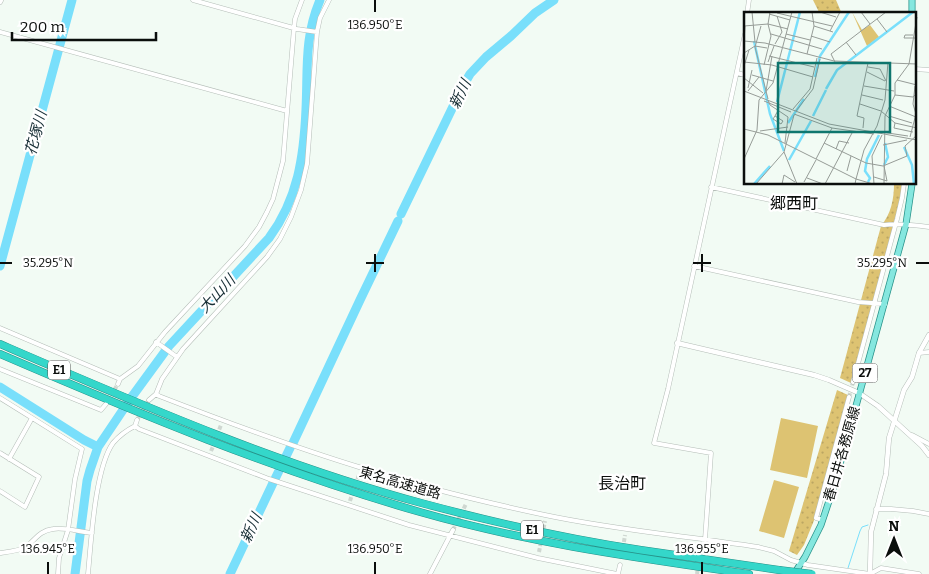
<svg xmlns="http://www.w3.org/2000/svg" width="929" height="574" font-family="Bitter,'Noto Sans JP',serif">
	<defs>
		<pattern id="park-dots" width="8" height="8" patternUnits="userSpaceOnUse" patternTransform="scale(1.25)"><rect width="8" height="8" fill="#ddc372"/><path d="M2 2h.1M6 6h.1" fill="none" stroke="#bca662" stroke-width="1.8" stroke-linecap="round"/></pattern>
	</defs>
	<rect width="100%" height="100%" fill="#f2fbf4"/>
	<path fill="#ddc372" d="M781,418l37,8 -11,52 -37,-8z
		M774,480l25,7 -15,51 -25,-7z"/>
	<path fill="url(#park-dots)" d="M813,0h23l6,14h-22z
		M894,184h8l-1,14 -50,185 -11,-5 41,-152c10,-12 13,-27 13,-42z
		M837,390l11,5 -33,123 -11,27 -7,10 -8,-4z"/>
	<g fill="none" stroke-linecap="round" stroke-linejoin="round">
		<path stroke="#79dffb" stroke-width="1" d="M848,568l12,-37 2,-4 6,-2"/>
		<path stroke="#79dffb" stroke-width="9" d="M401,214l61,-126 8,-14 16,-17 25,-21 24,-23 19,-13
			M0,266l72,-266
			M0,387l84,53 14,7
			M293,443l67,-143 38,-79
			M275,479l15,-31
			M75,574l12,-93 3,-11 8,-23 33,-49 38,-52 100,-108c29,-39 35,-82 37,-129 2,-40 -2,-71 14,-109
			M230,574l43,-91"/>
		<path stroke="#cfd7d1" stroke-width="4" stroke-dasharray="4 2" stroke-linecap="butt" d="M849,397l4,-15
			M108,400l10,-16
			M137,420l12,-20
			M217,435l4,-10
			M211,451l4,-9
			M356,485l3,-11
			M350,501l3,-10
			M453,530l13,-26
			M623,548l2,-13
			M539,552l6,-31
			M697,574l4,-26"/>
		<defs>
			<path id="minor" d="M193,0l104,29 20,3
				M747,14l2,-14
				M0,32l287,79
				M915,69l14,1
				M737,73l8,2
				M711,187l173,38c15,-2 30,0 45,2
				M694,266l164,36 27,2
				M0,328l120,51
				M156,342l21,15
				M919,353l10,-1
				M0,369l101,41 5,-6
				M853,382l44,-163 5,-21 2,-14
				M118,384l2,-5 18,-13 27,-34 80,-86 14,-19 8,-15 6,-13 10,-38 11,-133 1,-9 7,-19
				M156,394l3,2c67,26 134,51 203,72 60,19 121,34 183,47 70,15 142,21 213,32l16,4 17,9 17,5 62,9 11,-6 38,6
				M0,398l82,51 -7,30 -7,51 -9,28 -1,16
				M149,400l7,-6 6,-15 21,-30 84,-92 13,-18 11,-22 10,-27 6,-26 10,-132 3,-14 9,-18
				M135,426l4,3 130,50 140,46 129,33 79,16
				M912,435l17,9
				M0,453l39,24 -14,30 -25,-16
				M9,459l23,-41
				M876,509h15l22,2 16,3
				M823,520l-7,-2 33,-121
				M701,548l4,-8 6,-87 -57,-10 14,-54 77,-355
				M0,553c8,-1 20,-2 27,-7 9,-7 12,-15 26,-17 12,-2 27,3 39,4
				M88,574c3,-32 7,-106 25,-131 6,-7 14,-13 22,-17l2,-6
				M430,574l23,-44
				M618,574l2,-9"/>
			<path id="tertiary" d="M0,2l1,-2
				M677,343l137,32 15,5 30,13 19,13 44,40 7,9
				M870,574l1,-42 15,-58 3,-36 15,-48 8,-13 7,-24 10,-18"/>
			<path id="primary" d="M912,14v-14
				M794,574l11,-17 16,-32 13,-39 72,-262 6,-40"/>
			<path id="motorway" d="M0,344c139,60 279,121 425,160 71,19 144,35 216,46 46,7 92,13 138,20
				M0,354c137,59 276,117 420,158 108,31 219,46 329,62"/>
		</defs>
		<use href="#minor" stroke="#b4bdb7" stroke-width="5"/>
		<use href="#tertiary" stroke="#b4bdb7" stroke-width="5.5"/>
		<use href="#primary" stroke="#269188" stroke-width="7"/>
		<use href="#motorway" stroke="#269188" stroke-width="8"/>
		<use href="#minor" stroke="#fff" stroke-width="4"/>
		<use href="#tertiary" stroke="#fff" stroke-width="4.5"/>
		<use href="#primary" stroke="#85e7df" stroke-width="5.5"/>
		<use href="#motorway" stroke="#34d7ca" stroke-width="7"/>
		<defs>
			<path id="motorway-bridge" d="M779,570l33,4"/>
		</defs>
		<use href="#motorway-bridge" stroke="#269188" stroke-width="8" stroke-linecap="butt"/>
		<use href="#motorway-bridge" stroke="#34d7ca" stroke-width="7"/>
	</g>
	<path fill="none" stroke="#0b0e0c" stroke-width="2" d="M375,0v12M375,254v18M702,254v18M0,263h12M366,263h18M693,263h18M916,263h13M48,562v12M375,562v12M702,562v12"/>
	<g text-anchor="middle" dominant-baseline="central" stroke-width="4.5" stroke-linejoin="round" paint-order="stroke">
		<g fill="#fff" stroke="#545655" stroke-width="1">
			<rect x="48" y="360.5" width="22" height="19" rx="4"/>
			<rect x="852.5" y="363.5" width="25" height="19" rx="4"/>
			<rect x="521" y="520.5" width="22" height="19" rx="4"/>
		</g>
		<g font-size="12" font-weight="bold" fill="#0b0e0c">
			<text x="59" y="370">E1</text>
			<text x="865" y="373">27</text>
			<text x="532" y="530">E1</text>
		</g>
		<g font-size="14" fill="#0b0e0c" stroke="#fff">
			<text transform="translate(842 454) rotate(-74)">春日井各務原線</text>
			<text transform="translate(400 483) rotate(16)">東名高速道路</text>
		</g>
		<g font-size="15" font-style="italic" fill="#172e35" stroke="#fff">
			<text transform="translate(460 94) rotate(-64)">新川</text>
			<text transform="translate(36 133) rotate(-75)">花塚川</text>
			<text transform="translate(217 294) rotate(-47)">大山川</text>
			<text transform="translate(251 528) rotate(-65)">新川</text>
		</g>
		<g font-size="16" fill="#0b0e0c" stroke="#fff">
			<text x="794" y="203">郷西町</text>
			<text x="622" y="483">長治町</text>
		</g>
	</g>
	<g transform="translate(744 12)">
		<rect width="172" height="172" fill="#f2fbf4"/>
		<path d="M108,0l10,18 8,-5 9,12 -12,9z" fill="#ddc372"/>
		<path fill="none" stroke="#79dffb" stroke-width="2.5" d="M10,29l16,73 14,37M71,65l5,-21 29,-44M82,77l11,-19 76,-58M33,90l23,-90M69,104l13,-26M44,111l16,-24M160,135l8,18 2,19M45,148l22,-39M140,153l4,-8 -3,-14M124,170l2,-4 -5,-7 2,-12 12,-24M10,172l16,-18"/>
		<path fill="none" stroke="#969c97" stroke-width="1" d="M8,0l3,30M76,0l16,5M117,0l9,12M33,1l55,13M25,2l21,6M133,7l10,13M0,14l24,-2 20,5M17,14l-6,21 13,52M70,14l19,6M86,19l10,-19M27,22l51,15M42,22l24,6M169,23h-8l-1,3h13M67,24l19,6M0,29l1,-15M0,29l21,2 69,18 83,3M102,30l10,13M31,32l7,-12 -5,-16M0,41l11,-7 12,2M63,42l7,-28 -2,-14M25,44l45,11M0,50l28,3 41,12M24,50l6,-16M91,50l-4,-8 55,-42M165,52l8,-47M20,53l7,-29 -3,-12 2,-12M0,54l5,-16M124,55l12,2 6,12M123,60l18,9M8,63l21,6M0,66l19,15M153,68l20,5M120,74l30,5M4,76l4,-18M0,79l85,33 88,16M4,79l11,-14M22,79l6,-35M118,83l21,5M151,83l18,2 4,-4M24,88l2,5 18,12 -3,26M20,89l27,11M116,92l21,7 14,12 22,5M145,94l27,11M49,97l17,-20 7,-31M52,99l17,-22 7,-30M50,102l38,14 42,6M50,103l-10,37 13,32M31,104l8,5 -2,3 -8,-5 2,-3 1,-2 2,-3M145,104l23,7M151,111l-1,5 19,4M119,116l1,-10 -7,-2 11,-53M0,117l24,6 88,44 -1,5M16,119l28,-4M137,120l27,4M166,125l6,-23 -3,-10 2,-18M80,131l42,20 17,3 24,-10 -2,-10 12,-11M139,133l24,-5M92,137l3,-8 10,2M0,147l13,-29 2,-30 14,-17 19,-71M72,147l16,-31M103,159l4,-15M130,165l13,4 -3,-15M63,166l16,6M60,170l12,-22M12,172l28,-32M38,172l2,-9 11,7M81,172l27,-51M129,172l-17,-5 8,-29 13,-24 8,-26 3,-38M130,172l-2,-28 10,-21M140,172l1,-68 10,-21v-12l14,-19"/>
		<path fill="#0f766e" fill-opacity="0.15" stroke="#0f766e" stroke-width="2.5" d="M34,51h112v69h-112z"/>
		<rect width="172" height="172" fill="none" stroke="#0b0e0c" stroke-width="2.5"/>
	</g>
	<g font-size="12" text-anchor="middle" fill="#0b0e0c" stroke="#fff" stroke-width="4.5" stroke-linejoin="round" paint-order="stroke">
		<text x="375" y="29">136.950°E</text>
		<text x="48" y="267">35.295°N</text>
		<text x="882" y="267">35.295°N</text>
		<text x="48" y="553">136.945°E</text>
		<text x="375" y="553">136.950°E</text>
		<text x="702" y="553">136.955°E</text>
	</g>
	<g transform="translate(894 539)" stroke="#ffffff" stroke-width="4" paint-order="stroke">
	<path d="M0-4L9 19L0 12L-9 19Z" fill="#0b0e0c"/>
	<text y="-8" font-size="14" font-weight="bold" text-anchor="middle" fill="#0b0e0c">N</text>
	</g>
	<path d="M12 32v8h144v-8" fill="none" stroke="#0b0e0c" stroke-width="2.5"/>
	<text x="20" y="32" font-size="15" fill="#0b0e0c" stroke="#ffffff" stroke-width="4" paint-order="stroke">200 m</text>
</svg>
